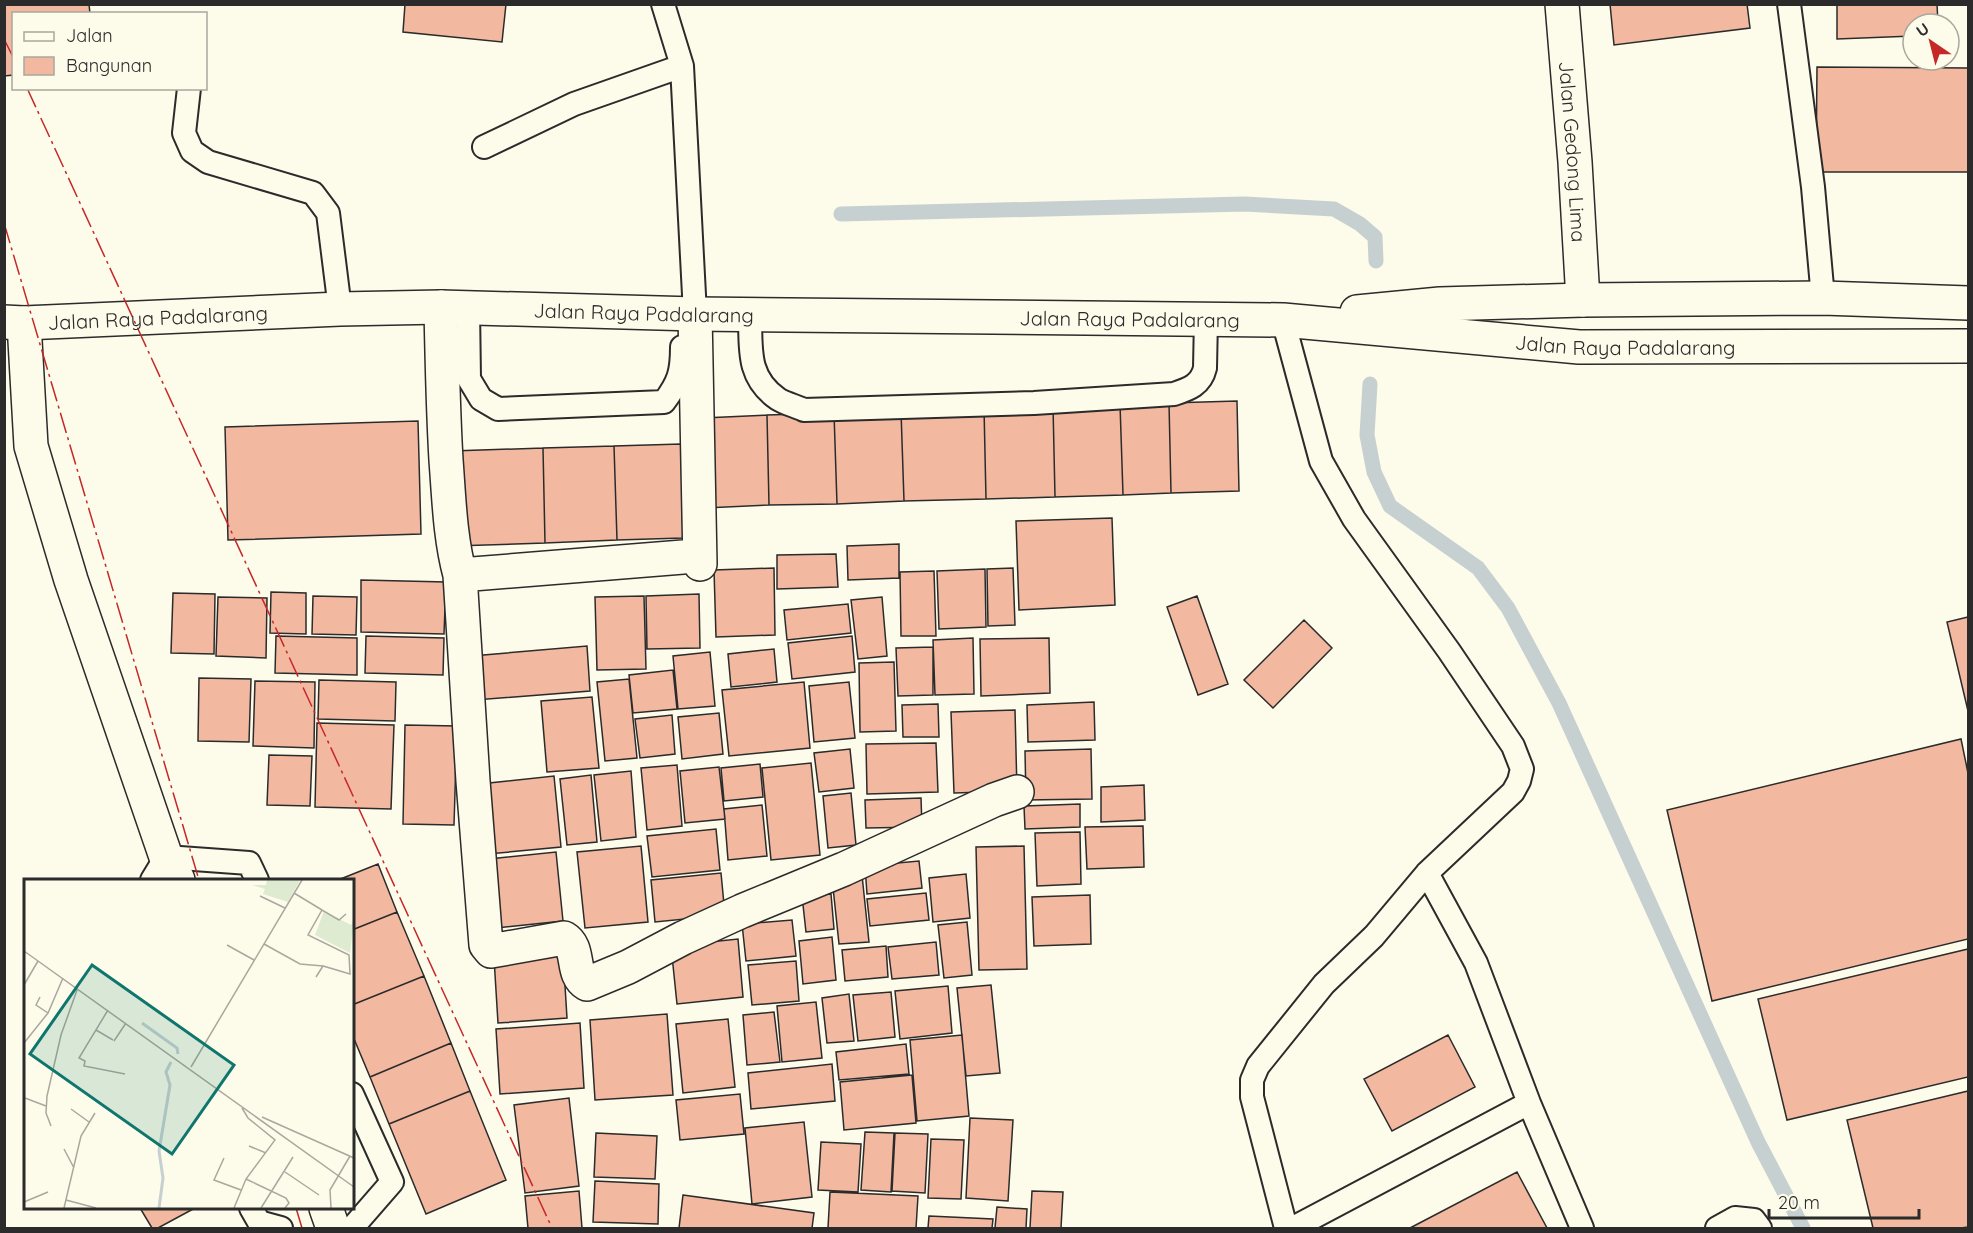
<svg xmlns="http://www.w3.org/2000/svg" width="1973" height="1233" font-family="Quicksand,sans-serif">
	<rect width="100%" height="100%" fill="#fdfbea"/>
	<g fill="none" stroke-linecap="round" stroke-linejoin="round">
		<path stroke="#c7d0d0" stroke-width="15" d="M841,214l404,-10 89,5 26,15 15,13 1,24
			M1370,384l-3,51 7,37 16,34 88,62 30,40 51,95 199,439 45,86"/>
	</g>
	<path fill="#f2b8a0" stroke="#2b2b2b" stroke-width="1.5" d="M4,4h85l1,10h-76v61l-10,1z
		M405,4h101l-4,38 -99,-10z
		M1610,4h137l3,24 -136,17z
		M1837,4h100l1,20h-25v12l-76,3z
		M1817,67l151,1v104h-152z
		M1237,401l2,90 -68,2 -2,-90z
		M1169,403l2,90 -48,2 -3,-91z
		M1120,404l3,91 -68,2 -2,-91z
		M1053,406l2,91 -69,2 -2,-91z
		M984,408l2,91 -82,2 -3,-90z
		M901,411l3,90 -67,3 -3,-91z
		M834,413l3,91 -68,1 -2,-90z
		M767,415l2,90 -64,3 -2,-90z
		M418,421l3,113 -193,6 -3,-113z
		M681,444l2,94 -66,2 -3,-94z
		M614,446l3,94 -72,3 -2,-95z
		M543,448l2,95 -91,3 -2,-95z
		M1112,518l3,87 -96,5 -3,-89z
		M899,544v34l-51,2 -1,-34z
		M836,554l2,33 -61,2v-34z
		M774,568l1,67 -59,2 -2,-67z
		M1013,568l2,57 -27,1 -1,-57z
		M985,569l1,58 -47,2 -2,-58z
		M934,571l2,65h-35l-1,-64z
		M361,580l85,2 -2,52 -83,-2z
		M271,592l35,1v41l-36,-1z
		M173,593l42,1 -1,60 -43,-1z
		M699,594l1,54 -53,1 -1,-53z
		M313,596l44,1 -1,38 -44,-1z
		M644,596l2,73 -49,1 -2,-73z
		M1197,596l31,88 -30,11 -31,-88z
		M218,597l49,1 -1,60 -50,-2z
		M882,597l5,59 -29,3 -7,-59z
		M848,604l3,29 -64,7 -3,-30z
		M1968,617v94l-21,-89z
		M1304,620l28,28 -59,60 -29,-28z
		M276,636l81,2v37l-82,-2z
		M366,636l78,2 -1,37 -78,-2z
		M852,636l3,36 -63,7 -4,-36z
		M973,638l1,56 -39,1 -2,-55z
		M1049,638l1,55 -69,3 -1,-57z
		M587,646l3,45 -115,9 -3,-44z
		M933,647v48l-35,1 -2,-48z
		M774,649l3,33 -46,5 -3,-33z
		M710,652l5,54 -37,3 -5,-53z
		M894,662l2,69 -36,1 -1,-69z
		M673,670l4,39 -44,4 -4,-38z
		M199,678l52,1 -2,63 -51,-1z
		M629,679l8,79 -32,3 -8,-79z
		M319,680l77,2 -1,39 -77,-2z
		M255,681l60,1 -1,66 -61,-2z
		M804,682l6,66 -81,8 -7,-66z
		M849,682l6,56 -41,4 -5,-56z
		M592,697l7,71 -52,4 -6,-71z
		M1094,702l1,38 -67,2 -1,-37z
		M938,704l1,33h-36l-1,-32z
		M1015,710l2,81 -63,2 -3,-81z
		M719,713l4,41 -41,5 -4,-42z
		M672,715l3,39 -35,4 -5,-39z
		M317,723l77,2 -3,84 -76,-2z
		M405,725l52,1 -3,99 -51,-1z
		M1961,739l7,34v166l-256,62 -45,-191z
		M936,743l2,49 -71,2 -1,-50z
		M850,749l4,39 -35,4 -5,-39z
		M1091,749l1,50 -66,1 -1,-49z
		M269,755l43,1 -2,50 -43,-1z
		M811,763l9,92 -49,5 -9,-92z
		M760,764l3,33 -39,4 -3,-33z
		M677,765l5,61 -35,4 -6,-62z
		M719,767l6,52 -40,4 -5,-52z
		M631,771l5,66 -35,4 -7,-66z
		M591,775l6,67 -30,3 -7,-66z
		M554,776l7,71 -73,7 -8,-70z
		M1144,785l1,35 -44,2v-35z
		M851,793l5,52 -28,3 -5,-52z
		M921,798l1,29 -56,1 -1,-28z
		M1080,804v23l-55,2 -1,-23z
		M762,805l5,51 -39,4 -4,-51z
		M1143,826l1,41 -57,2 -2,-42z
		M716,829l4,41 -68,7 -5,-41z
		M1080,832l1,52 -44,2 -2,-53z
		M641,846l7,76 -63,6 -8,-76z
		M1024,846l3,123 -48,1 -3,-123z
		M556,852l7,69 -76,8 -7,-69z
		M919,861l3,27 -55,6 -2,-28z
		M378,864l19,48 -45,18v-50h-14z
		M721,873l4,42 -70,7 -4,-42z
		M966,874l4,44 -37,4 -4,-44z
		M862,875l7,67 -30,2 -7,-66z
		M926,893l3,27 -59,6 -3,-27z
		M831,894l3,35 -28,3 -4,-36z
		M1090,895l1,49 -57,2 -2,-49z
		M397,912l27,64 -72,29v-75z
		M792,920l4,36 -50,5 -4,-37z
		M967,922l5,53 -28,3 -6,-53z
		M832,937l4,43 -33,4 -4,-43z
		M738,939l5,58 -66,7 -6,-58z
		M936,942l3,33 -47,4 -4,-32z
		M886,946l2,31 -43,4 -3,-31z
		M1968,949v128l-181,43 -29,-121z
		M563,953l4,65 -69,5 -4,-65z
		M796,961l3,40 -47,4 -4,-40z
		M424,976l27,67 -81,34 -18,-43v-29z
		M991,985l9,88 -34,3 -9,-88z
		M948,986l4,47 -52,6 -5,-48z
		M891,992l4,45 -37,4 -5,-46z
		M849,994l5,47 -27,2 -5,-45z
		M816,1002l6,56 -40,4 -5,-56z
		M774,1012l6,50 -33,3 -4,-50z
		M667,1014l6,81 -78,5 -5,-80z
		M728,1019l7,68 -52,6 -7,-69z
		M580,1023l4,65 -84,6 -4,-65z
		M962,1035l7,81 -52,5 -7,-81z
		M1448,1035l27,52 -83,44 -28,-52z
		M451,1043l19,48 -81,33 -19,-47z
		M906,1044l3,30 -70,6 -3,-28z
		M832,1064l3,37 -84,8 -3,-36z
		M912,1075l4,48 -72,7 -4,-48z
		M470,1091l36,89 -80,34 -37,-90z
		M1968,1091v136l-7,1h-88l-26,-108z
		M740,1094l4,40 -64,6 -4,-40z
		M569,1098l10,88 -54,7 -11,-88z
		M970,1118l43,2 -5,81 -42,-3z
		M804,1122l8,75 -60,7 -7,-76z
		M865,1132l29,1 -3,59 -30,-2z
		M596,1133l61,3 -2,43 -61,-2z
		M895,1133l33,1 -3,59 -33,-2z
		M931,1139l33,1 -3,59 -33,-1z
		M821,1142l40,2 -3,48 -40,-2z
		M1517,1172l30,56h-137z
		M595,1181l64,3 -1,40 -65,-2z
		M579,1191l3,37h-54l-3,-32z
		M1032,1191l31,1 -2,36h-31z
		M830,1192l88,4 -2,32h-88z
		M683,1195l131,18 -2,15h-133z
		M997,1207l30,2 -1,19h-31z
		M140,1208h55l-37,20h-6z
		M929,1216l64,3 -1,9h-64z"/>
	<g fill="none" stroke-linecap="round" stroke-linejoin="round">
		<defs>
			<path id="lane" d="M663,4l19,62
				M1789,4l24,183 10,111
				M189,88l-5,45 8,18 16,11 105,31 15,20 12,96
				M484,147l90,-43 108,-38 13,248
				M468,308l1,71 12,20 17,10 166,-7c15,-20 18,-30 18,-55
				M750,313c1,34 -4,64 28,86 8,5 18,7 26,11l230,-7 140,-9c15,-5 27,-9 31,-26l1,-50
				M1283,320l38,141 33,58 95,132 64,95 9,23 -3,12 -6,11 -86,81 -53,63 -50,48 -66,82 -6,14v17l34,131
				M1427,873l49,90 53,140 53,125
				M152,880l14,-23 83,6 8,17
				M251,1208l8,14 22,6
				M352,1228l40,-46 -40,-88
				M1293,1228l236,-125
				M1717,1228l18,-10 19,2 6,8"/>
			<path id="street" d="M441,307c1,51 2,102 5,153 3,39 4,78 14,115l13,206 13,164 5,6 73,-13c17,10 6,36 23,46l41,-17 55,-29 59,-27 102,-42 150,-69 23,-8
				M695,314l5,250
				M24,323l7,123 40,134 95,277 12,23
				M460,575l223,-18
				M326,1208l7,20"/>
			<g id="secondary">
				<path id="s1" d="M1562,4l13,158 8,138"/>
			</g>
			<g id="highway">
				<path d="M1357,312l83,-8 143,-4 240,-2 145,5"/>
				<path id="s2" d="M4,322l20,1 316,-14 101,-2 254,7 588,6 296,27 389,-1"/>
			</g>
		</defs>
		<use href="#lane" stroke="#2b2b2b" stroke-width="26"/>
		<use href="#street" stroke="#2b2b2b" stroke-width="36"/>
		<use href="#secondary" stroke="#2b2b2b" stroke-width="36"/>
		<use href="#highway" stroke="#2b2b2b" stroke-width="36"/>
		<use href="#lane" stroke="#fdfbea" stroke-width="22"/>
		<use href="#street" stroke="#fdfbea" stroke-width="33"/>
		<use href="#secondary" stroke="#fdfbea" stroke-width="33"/>
		<use href="#highway" stroke="#fdfbea" stroke-width="33"/>
		<path stroke="#c62828" stroke-width="1.5" stroke-dasharray="21 4.5 3 4.5" stroke-linecap="butt" d="M4,39l10,20
			M27,88l525,1140
			M4,223l195,657
			M296,1208l6,20"/>
	</g>
	<g text-anchor="middle" dominant-baseline="central" stroke-width="4.5" stroke-linejoin="round" paint-order="stroke">
		<g font-size="20" fill="#2b2b2b" stroke="#fdfbea">
			<text stroke="none"><textPath href="#s1" startOffset="148">Jalan Gedong Lima</textPath></text>
			<text stroke="none"><textPath href="#s2" startOffset="640">Jalan Raya Padalarang</textPath></text>
			<text stroke="none"><textPath href="#s2" startOffset="154">Jalan Raya Padalarang</textPath></text>
			<text stroke="none"><textPath href="#s2" startOffset="1126">Jalan Raya Padalarang</textPath></text>
			<text stroke="none"><textPath href="#s2" startOffset="1623">Jalan Raya Padalarang</textPath></text>
		</g>
	</g>
	<g transform="translate(24 879)">
		<rect width="330" height="330" fill="#fdfbea"/>
		<path d="M243,1h33l-12,22 -25,-8 2,-5 -13,-4h14zM300,32l27,14 3,-6 -4,34 -35,-18z" fill="#deebd1"/>
		<path fill="none" stroke="#c7d0d0" stroke-width="3" d="M118,144l35,25 1,6M135,329l4,-30 -4,-27 11,-66 -4,-13 5,-10"/>
		<path fill="none" stroke="#a9a89e" stroke-width="1.5" d="M270,14l28,17M236,17l25,12M240,65l36,20 23,2M203,66l27,15M0,72l330,236M292,98l7,-11 27,8 -1,-19 -41,-20 14,-25 17,10 7,-6M0,106l14,-24M16,118l-4,8 12,8M84,131l-29,48 6,3 -1,5 41,8M72,151l17,10M90,162l12,-18M0,164l24,-30 15,-35M167,188l111,-187M1,219l21,8M47,230l18,13M238,238l92,41M27,247l-5,-13 1,-17 14,-61 16,-45M225,267l17,7M40,270l10,19M200,279l-10,22 27,10M261,293l34,23M222,300l40,19 3,5 -4,5M42,321l30,8M0,323l24,-10M40,329l17,-72 14,-23M210,329l12,-29 29,-39 -27,-22 -6,-10M237,329l32,-51M307,329l-1,-18 20,-34"/>
		<path fill="#0f766e" fill-opacity="0.15" stroke="#0f766e" stroke-width="3" d="M68,86l142,100 -62,89 -142,-100z"/>
		<rect width="330" height="330" fill="none" stroke="#2b2b2b" stroke-width="3"/>
	</g>
	<rect width="1973" height="1233" fill="none" stroke="#2b2b2b" stroke-width="12"/>
	<rect x="12" y="12" width="195" height="78" fill="#fdfbea" stroke="#a9a89e" stroke-width="1.5"/>
	<rect x="24" y="32" width="30" height="9" fill="#fdfbea" stroke="#a9a89e" stroke-width="1.5"/>
	<text x="66" y="42" font-size="18" fill="#2b2b2b">Jalan</text>
	<rect x="24" y="57" width="30" height="18" fill="#f2b8a0" stroke="#a9a89e" stroke-width="1.5"/>
	<text x="66" y="72" font-size="18" fill="#2b2b2b">Bangunan</text>
	<g transform="translate(1931 42) rotate(325)"><circle r="28" fill="#fdfbea" stroke="#a9a89e" stroke-width="1.5"/>
	<path d="M0-4.5L10 22L0 15L-10 22Z" fill="#c62828"/>
	<text y="-9" font-size="16" font-weight="bold" text-anchor="middle" fill="#2b2b2b">U</text>
	</g>
	<path d="M1769 1209v9h150v-9" fill="none" stroke="#2b2b2b" stroke-width="3"/>
	<text x="1778" y="1209" font-size="18" fill="#2b2b2b" stroke="#fdfbea" stroke-width="4.5" paint-order="stroke">20 m</text>
</svg>
